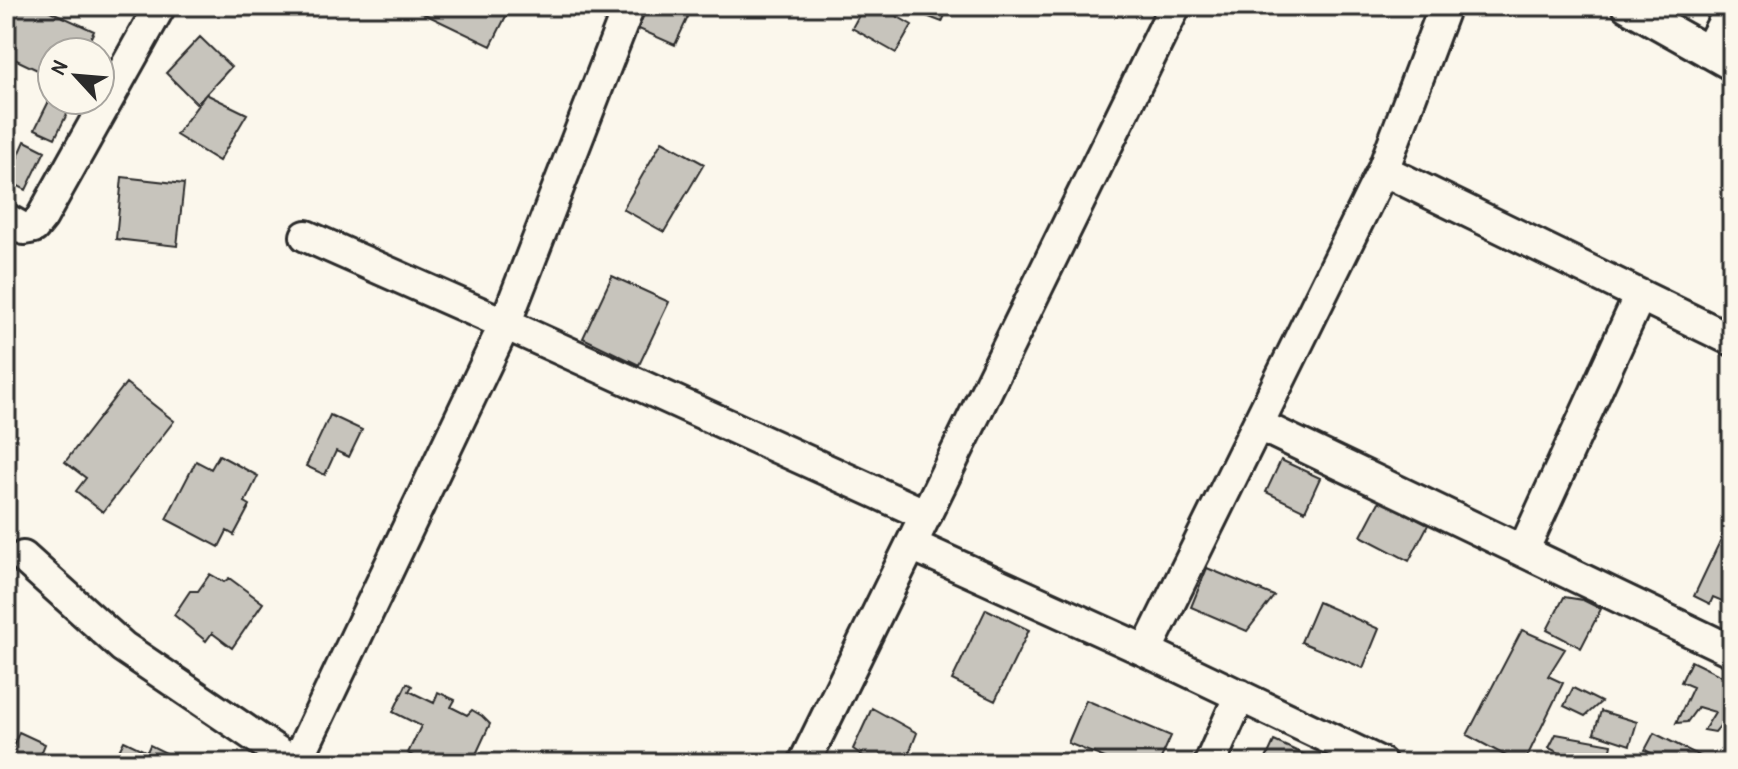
<svg xmlns="http://www.w3.org/2000/svg" width="1738" height="769" font-family="'Patrick Hand',sans-serif">
	<rect width="100%" height="100%" fill="#fbf7ec"/>
	<filter id="ink" filterUnits="userSpaceOnUse"><feTurbulence type="fractalNoise" baseFrequency=".0125" numOctaves="2"/><feDisplacementMap in="SourceGraphic" scale="16" xChannelSelector="R" yChannelSelector="G"/><feConvolveMatrix kernelMatrix="1 2 1 2 8 2 1 2 1" color-interpolation-filters="sRGB"/></filter>
	<g filter="url(#ink)">
		<path fill="#c7c4bc" stroke="#2b2b2b" stroke-width="2" d="M15,6h24l55,25 -10,21h-32v25l-46,-22v-31z
			M413,6h94l3,2 -19,38 -79,-38z
			M638,6h24l26,11 -13,28 -45,-20z
			M864,6h15l33,19 -16,28 -44,-25z
			M900,6h49l-7,16z
			M200,37l31,30 -34,37 -31,-31z
			M206,94l41,20 -28,47 -43,-26z
			M52,95v5h22l-19,38 -20,-9z
			M25,141l20,10 -19,39 -20,-10v-19l3,-7 9,3z
			M662,141l42,23 -40,68 -41,-23z
			M122,177l62,7 -7,62 -61,-7z
			M612,276l57,26 -30,63 -56,-27z
			M126,383l48,38 -71,91 -27,-21 10,-13 -21,-16z
			M330,415l32,15 -13,27 -13,-6 -11,24 -19,-9z
			M219,455l39,21 -13,26 5,3 -16,30 -7,-4 -8,16 -53,-28 30,-58 15,8z
			M1281,460l39,18 -15,33 -39,-19z
			M1380,500l48,25 -19,36 -48,-25z
			M1732,516v89l-19,-8 -3,7 -16,-8z
			M1207,568l67,28 -27,35 -56,-24z
			M210,574l14,8 5,-4 34,25 -31,45 -20,-15 -6,8 -32,-26 16,-24h8z
			M1564,597l19,3 18,9 -20,39 -34,-18z
			M1318,602l61,27 -16,39 -62,-26z
			M986,609l43,21 -34,71 -43,-21z
			M1522,630l43,19 -17,27 15,7 -39,80h-5l-52,-28z
			M1691,661l41,20v31l-17,20 -11,-2 11,-18 -17,-5 -11,15 -11,1 17,-36 -12,-5z
			M407,683l5,3 -3,5 25,12 4,-11 17,8 -4,7 16,8 5,-5 10,6 8,8 -18,39h-63l4,-7 -5,-3 13,-27 -28,-14z
			M1573,688l28,14 -16,14 -21,-10z
			M1086,700l85,36 -12,27h-42l-49,-20z
			M872,708l45,25 -12,30h-32l-20,-14z
			M1601,711l36,11 -7,23 -36,-12z
			M19,732l26,12 -4,10 20,9h-55z
			M1654,733l60,30h-44l-25,-13z
			M1556,734l56,10 -3,17 4,2h-33l-31,-15z
			M124,741l23,11 3,-7 16,8 -4,10h-49z
			M1274,741l45,20v2h-55z"/>
		<g fill="none" stroke-linecap="round" stroke-linejoin="round">
			<defs>
				<path id="street" d="M1627,6l105,59
					M1708,52l24,-45
					M1383,170l349,170
					M6,219l18,10 10,-2 8,-10 118,-211
					M306,236l199,88 421,191
					M1259,425l473,226
					M912,545l234,106 235,112
					M1523,551l117,-256
					M23,557l100,90 171,116
					M1146,651l237,-481 62,-164
					M296,763l209,-439 124,-318
					M804,763l371,-757
					M1210,763l30,-68"/>
			</defs>
			<use href="#street" stroke="#2b2b2b" stroke-width="36"/>
			<use href="#street" stroke="#fbf7ec" stroke-width="30"/>
		</g>
	</g>
	<rect width="1738" height="769" fill="none" stroke="#fbf7ec" stroke-width="32"/>
	<rect x="16" y="16" width="1706" height="737" fill="none" stroke="#2b2b2b" stroke-width="3" filter="url(#ink)"/>
	<g transform="translate(76 76) rotate(296)"><circle r="38" fill="#fbf7ec" stroke="#a8a59f" stroke-width="2"/>
	<path d="M0-6L14 30L0 20L-14 30Z" fill="#2b2b2b"/>
	<text y="-12" font-size="22" font-weight="bold" text-anchor="middle" fill="#2b2b2b">N</text>
	</g>
</svg>
